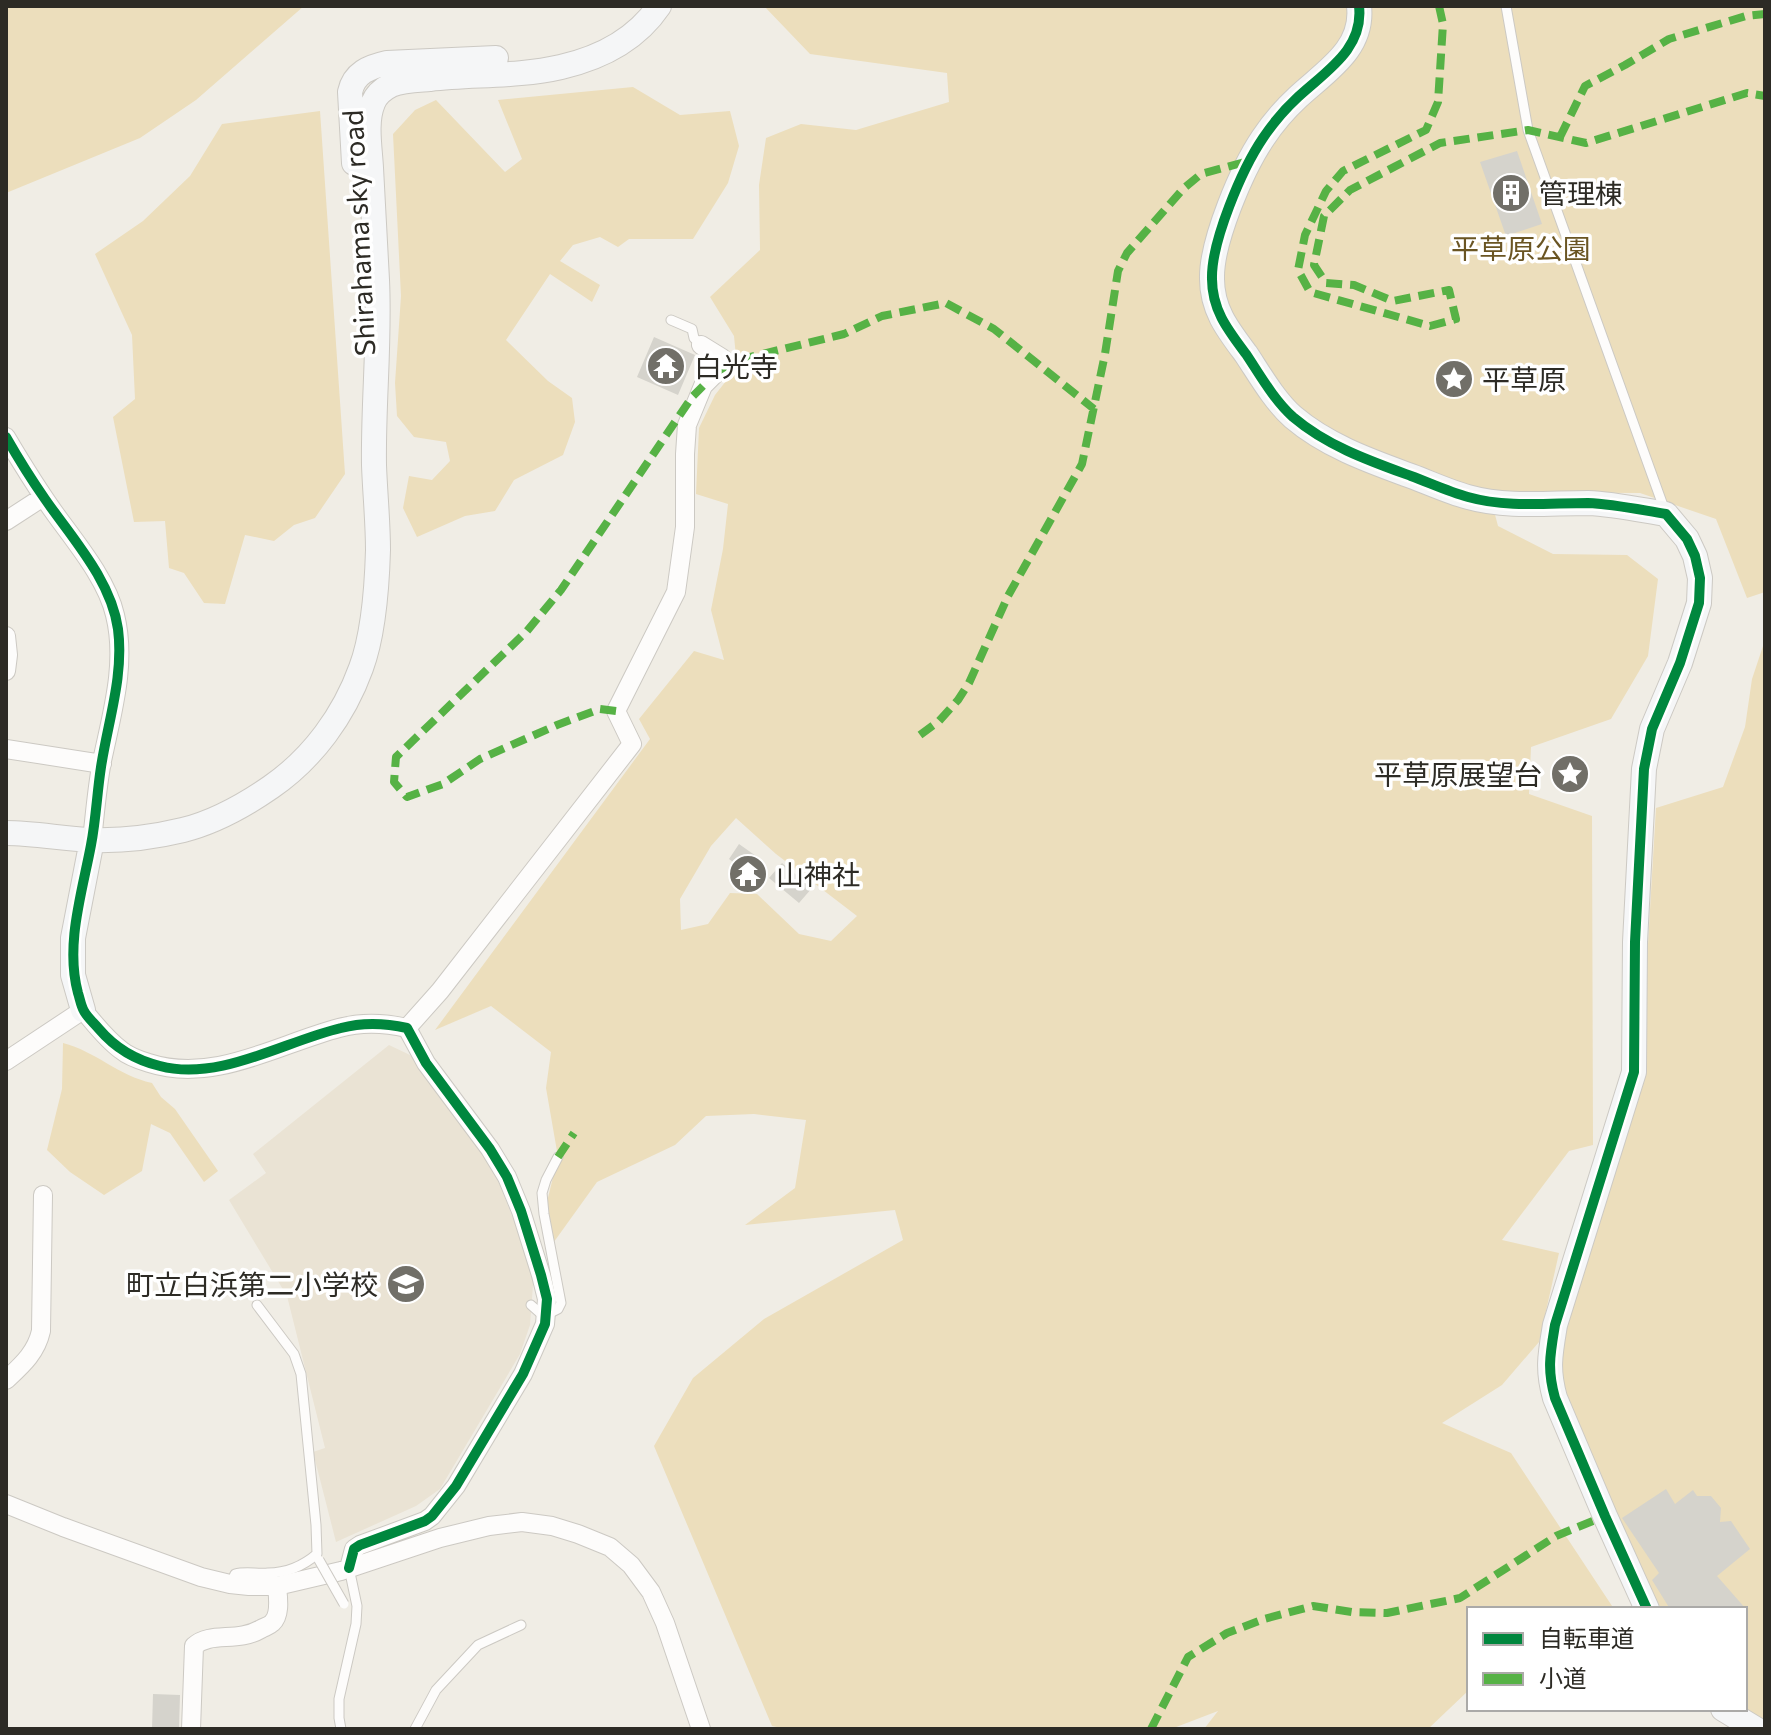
<svg xmlns="http://www.w3.org/2000/svg" width="1771" height="1735" font-family="Commissioner,'Noto Sans JP',sans-serif">
	<rect width="100%" height="100%" fill="#f0ede5"/>
	<path fill="#eae3d4" d="M389,1045l21,10 66,86 18,29 40,102 -4,53 -10,29 -80,135 -24,17 -80,36 -23,-90 12,-4 -38,-152 -58,-96 37,-27 -13,-19z"/>
	<path fill="#ecdebc" fill-rule="evenodd" d="M6,6h298l-108,94 -56,38 -134,55z
		M764,6h1001v586l-18,6 -31,-79 -76,-26 -151,-1 9,34 55,28 74,1 31,24 -10,77 -37,63 -80,28 -2,47 63,22 1,329 -24,6 -67,89 57,13 -20,89 -37,43 -60,38 69,30 103,156h-145v81l-41,39h-224l14,-18 -47,18h-385l-14,-3 -118,-280 39,-68 71,-59 139,-79 -8,-30 -150,15 50,-37 11,-68 -52,-6 -48,2 -31,29 -78,37 -46,64 -7,-32 14,-57 -12,-69 5,-36 -60,-46 -56,24 215,-291 -11,-20 55,-68 30,9 -13,-50 12,-61 5,-45 -32,-10 3,-66 16,-33 22,-28 -3,-31 -24,-39 50,-47 -1,-65 7,-47 35,-14 55,6 93,-28 -2,-29 -137,-19zM736,818l40,36 81,62 -26,25 -32,-7 -42,-40 -27,-1 -22,31 -27,6 -1,-31 31,-53z
		M633,87l47,28 50,-4 9,35 -11,37 -35,56h-64l-11,8 -18,-10 -27,8 -13,16 40,24 -8,17 -42,-28 -44,66 42,41 24,17 3,24 -12,33 -49,25 -19,31 -30,5 -48,21 -14,-29 6,-32 23,4 18,-19 -4,-19 -32,-5 -17,-21 -2,-33 6,-87 -8,-162 22,-24 21,-10 69,72 17,-13 -24,-59z
		M320,111l25,363 -30,44 -21,7 -20,16 -29,-6 -20,69 -21,-1 -20,-30 -15,-5 -4,-47 -31,1 -21,-105 22,-18 -3,-64 -37,-81 48,-33 47,-45 32,-52z
		M1765,640v1083l-20,-14v-100h-84l-28,-55 -70,-165 -3,-31 3,-25 78,-270 15,-255 67,-21 22,-60 7,-48z
		M63,1043c32,8 56,33 89,40l9,14 14,12 43,62 -14,11 -34,-49 -19,-9 -9,47 -38,24 -34,-23 -23,-22 15,-61z"/>
	<path fill="#d5d3cc" d="M1517,151l25,73 -36,12 -26,-74z
		M654,337l41,18 -17,40 -41,-18z
		M739,844l17,12 -11,15 -16,-12z
		M782,863l30,25 -13,15 -30,-25z
		M1666,1489l9,15 18,-14 4,6h14l10,12 -1,14 11,-1 19,28 -33,27 29,33h-76l-18,-29 7,-7 -37,-55z
		M153,1694l27,1 -1,34h-27z"/>
	<g fill="none" stroke-linecap="round" stroke-linejoin="round">
		<defs>
			<path id="lane" d="M1506,6l22,124 137,381
				M671,320l21,9 2,9 7,7
				M531,1305l9,8 6,2 12,-6 3,-6 -17,-89 -2,-21 4,-13 12,-23
				M231,1583l4,-9c11,-3 21,0 33,-1 19,0 35,-7 49,-19l-1,-29 -15,-151 -7,-20 -37,-49
				M341,1729l-2,-11v-19l17,-75 1,-18 -8,-38
				M415,1729l21,-39 42,-45 43,-20"/>
			<path id="street" d="M6,437c16,27 32,53 50,78 21,29 51,65 59,100 12,48 -3,98 -13,146 -5,26 -7,53 -10,79
				M6,521l37,-24
				M6,636l2,19 -2,16
				M6,749l96,15
				M407,1028l33,-37 192,-247 -16,-33 60,-119 9,-65v-73l2,-29 16,-39 15,-15 4,-13 -21,-13
				M6,1061l77,-51c12,14 23,29 38,40 7,6 18,10 28,13 65,21 129,-19 190,-35 22,-6 46,-5 68,0l19,35 64,86 17,28 14,34 20,64 6,24 -2,25 -22,50 -67,112 -24,30 -7,5 -65,24 -6,4 -5,19
				M6,1380c16,-15 30,-27 35,-49l2,-136
				M6,1504l57,23 138,50 29,7 19,2h28l64,-15 99,-33 49,-12 33,-4 30,4 26,8 32,13 21,18 20,27 14,31 36,106
				M191,1729l3,-83c17,-15 43,-3 67,-17 3,-2 8,-3 11,-6 9,-8 6,-26 5,-37"/>
			<path id="secondary" d="M1359,6c5,43 -33,65 -61,91 -13,12 -25,26 -35,41 -21,31 -52,104 -51,141 0,31 16,51 34,75 14,21 28,46 47,63 34,29 77,44 118,59 19,7 38,16 57,21 39,11 80,6 120,6 26,1 53,7 78,11l21,25 8,17 5,22 -1,25 -19,60 -28,66 -8,40 -9,173 -1,130 -79,253c-5,30 -8,44 0,73l50,118 42,93
				M354,163l-4,-71c4,-19 19,-25 37,-29l109,-5
				M6,833c29,0 57,6 85,7 30,1 63,-3 92,-10 32,-8 62,-25 88,-43 42,-29 73,-72 90,-119 12,-32 16,-83 17,-118 0,-28 -3,-57 -4,-85 -1,-62 6,-123 3,-185 -2,-37 -4,-74 -6,-112 -1,-20 -6,-46 2,-65 3,-8 10,-14 18,-18 12,-5 26,-5 39,-6 43,-5 88,-2 131,-12 39,-9 75,-27 98,-61
				M83,1010l-10,-35v-37l19,-98
				M1723,1709l33,20"/>
		</defs>
		<use href="#lane" stroke="#ccc9c3" stroke-width="11"/>
		<use href="#street" stroke="#ccc9c3" stroke-width="20"/>
		<use href="#secondary" stroke="#ccc9c3" stroke-width="26"/>
		<use href="#lane" stroke="#fdfcfb" stroke-width="9"/>
		<use href="#street" stroke="#fdfcfb" stroke-width="18"/>
		<use href="#secondary" stroke="#f5f6f7" stroke-width="24"/>
		<defs>
			<path id="lane-bridge" d="M319,1560l25,44"/>
		</defs>
		<use href="#lane-bridge" stroke="#ccc9c3" stroke-width="11" stroke-linecap="butt"/>
		<use href="#lane-bridge" stroke="#fdfcfb" stroke-width="9"/>
		<path stroke="#56b245" stroke-width="8" stroke-dasharray="16 8" stroke-linecap="butt" d="M1439,6l4,18 -5,78 -12,28 -83,41 -17,20 -21,44 -7,35 12,22 120,34 26,-7 -7,-29 -56,11 -39,-16 -28,-2 -12,-18 10,-49 26,-26 90,-47 88,-13 58,13 161,-50 18,3
			M1560,137l25,-51 40,-21 44,-26 77,-23 19,-2
			M718,371l16,-10 110,-27 38,-18 64,-13 48,26 100,80
			M616,711l-16,-2 -43,16 -77,34 -37,25 -36,13 -13,-15 2,-25 131,-126 34,-41 131,-193 11,-11
			M920,735l19,-14 19,-21 11,-17 39,-87 74,-132 23,-110 13,-83 9,-18 56,-64 18,-15 48,-13
			M558,1157l16,-24
			M1151,1729l37,-72 39,-24 37,-14 49,-13 39,6 35,1 73,-15 96,-62 49,-20"/>
		<defs>
			<path id="cycleway" d="M1359,6c5,43 -33,65 -61,91 -13,12 -25,26 -35,41 -21,31 -52,104 -51,141 0,31 16,51 34,75 14,21 28,46 47,63 34,29 77,44 118,59 19,7 38,16 57,21 39,11 80,6 120,6 26,1 53,7 78,11l21,25 8,17 5,22 -1,25 -19,60 -28,66 -8,40 -9,173 -1,130 -79,253c-5,30 -8,44 0,73l50,118 42,93
				M6,437c12,21 25,42 39,62 27,39 66,81 73,130 6,47 -10,92 -17,138 -4,26 -5,52 -10,78 -9,48 -26,100 -13,148 2,6 3,13 6,18 3,6 10,12 15,18 17,20 36,31 61,37 59,16 125,-25 181,-38 22,-6 44,-5 66,0l19,35 64,86 17,28 14,34 20,64 6,24 -2,25 -22,50 -67,112 -24,30 -7,5 -65,24 -6,4 -5,19"/>
		</defs>
		<use href="#cycleway" stroke="#fff" stroke-width="15"/>
		<use href="#cycleway" stroke="#00873e" stroke-width="10"/>
	</g>
	<defs>
		<symbol id="building-disc" viewBox="-11 -11 22 22"><circle r="9.5" fill="#716f68" stroke="#fff"/><path d="M-4-6H4V6H1V3H-1V6H-4ZM-2.5-4.3h1.7v1.8h-1.7ZM.8-4.3h1.7v1.8H.8ZM-2.5-1h1.7V.8h-1.7ZM.8-1h1.7V.8H.8Z" fill="#fff"/></symbol>
		<symbol id="temple-disc" viewBox="-11 -11 22 22"><circle r="9.5" fill="#716f68" stroke="#fff"/><path d="M0-6L5-2H3V0L6.5 2.5H4V6H1.5V3h-3V6H-4V2.5H-6.5L-3 0V-2H-5Z" fill="#fff"/></symbol>
		<symbol id="sight-disc" viewBox="-11 -11 22 22"><circle r="9.5" fill="#716f68" stroke="#fff"/><path d="M0-6L1.8-2.2L6-1.7L2.9 1.2L3.7 5.4L0 3.3L-3.7 5.4L-2.9 1.2L-6-1.7L-1.8-2.2Z" fill="#fff"/></symbol>
		<symbol id="school-disc" viewBox="-11 -11 22 22"><circle r="9.5" fill="#716f68" stroke="#fff"/><path d="M0-5L7-2L0 1L-7-2ZM-4 1L0 2.5L4 1V4Q0 6-4 4Z" fill="#fff"/></symbol>
	</defs>
	<g fill-rule="evenodd">
		<use href="#building-disc" x="1489" y="171" width="44" height="44"/>
		<use href="#temple-disc" x="644" y="344" width="44" height="44"/>
		<use href="#sight-disc" x="1432" y="357" width="44" height="44"/>
		<use href="#sight-disc" x="1548" y="752" width="44" height="44"/>
		<use href="#temple-disc" x="726" y="852" width="44" height="44"/>
		<use href="#school-disc" x="384" y="1262" width="44" height="44"/>
	</g>
	<g text-anchor="middle" dominant-baseline="central" stroke-width="7" stroke-linejoin="round" paint-order="stroke">
		<g font-size="28" fill="#2d2b25" stroke="#fff" text-anchor="start">
			<text x="1539" y="193">管理棟</text>
			<text x="694" y="366">白光寺</text>
			<text x="1482" y="379">平草原</text>
			<text x="1542" y="774" text-anchor="end">平草原展望台</text>
			<text x="776" y="874">山神社</text>
			<text x="378" y="1284" text-anchor="end">町立白浜第二小学校</text>
		</g>
		<g font-size="28" fill="#2d2b25" stroke="#fff">
			<text transform="translate(358 233) rotate(-93)">Shirahama sky road</text>
		</g>
		<g font-size="28" fill="#6a5523" stroke="#fff">
			<text x="1521" y="248">平草原公園</text>
		</g>
	</g>
	<rect width="1771" height="1735" fill="none" stroke="#2d2b25" stroke-width="16"/>
	<rect x="1467" y="1607" width="280" height="104" fill="#ffffff" stroke="#abaaa8" stroke-width="2"/>
	<rect x="1483" y="1633" width="40" height="12" fill="#00873e" stroke="#abaaa8" stroke-width="2"/>
	<text x="1539" y="1647" font-size="24" fill="#2d2b25">自転車道</text>
	<rect x="1483" y="1673" width="40" height="12" fill="#56b245" stroke="#abaaa8" stroke-width="2"/>
	<text x="1539" y="1687" font-size="24" fill="#2d2b25">小道</text>
</svg>
